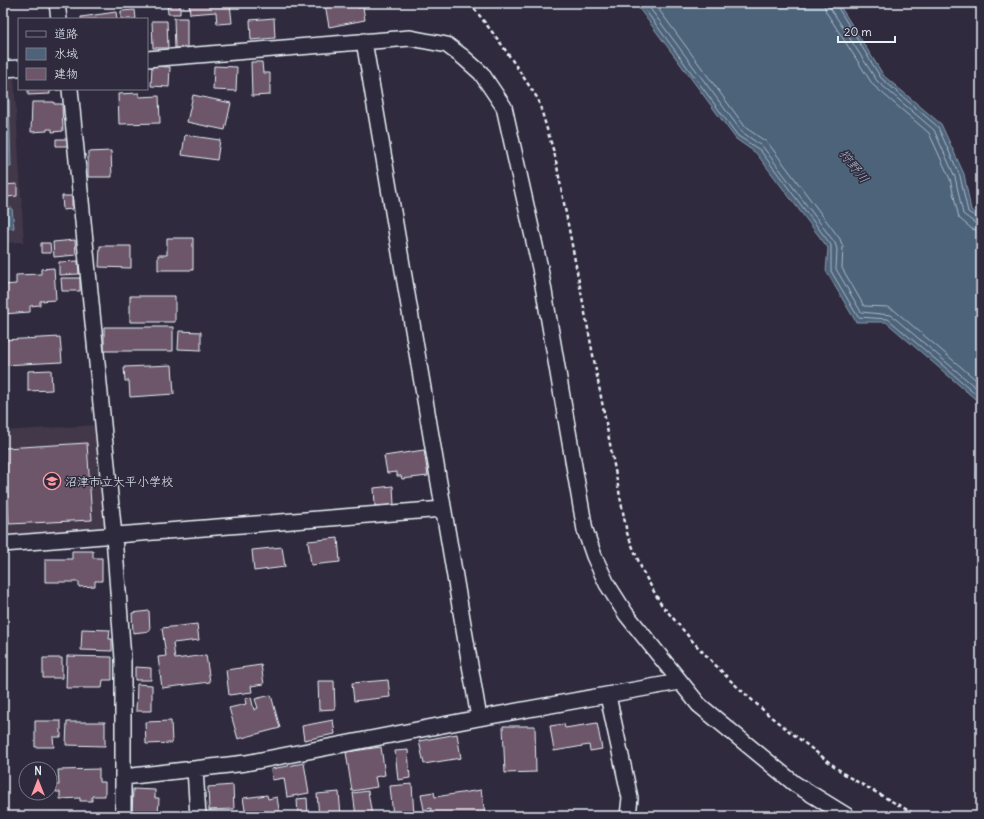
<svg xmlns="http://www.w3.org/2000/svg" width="984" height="819" font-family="Delius,'Klee One',sans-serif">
	<rect width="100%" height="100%" fill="#2f2a3d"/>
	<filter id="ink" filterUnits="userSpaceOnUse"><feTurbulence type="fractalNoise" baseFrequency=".025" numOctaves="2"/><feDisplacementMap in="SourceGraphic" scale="8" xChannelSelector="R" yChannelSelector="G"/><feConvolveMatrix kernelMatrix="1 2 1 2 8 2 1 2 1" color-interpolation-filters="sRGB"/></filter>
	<g filter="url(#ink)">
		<path fill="#42374a" d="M3,77h11l10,165 -21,1z
			M95,425l10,106 -102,8v-108z"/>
		<path fill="#4e637a" stroke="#8c9cac" d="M635,3h203l46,73 57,48 23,50 7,36 10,7v187l-95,-82h-30l-30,-51 2,-23 -72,-95 -20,-14z
			M3,97h6l2,70h-8z
			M12,208l2,20 -11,1v-20z"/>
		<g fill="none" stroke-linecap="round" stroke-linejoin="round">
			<path stroke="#aab8c6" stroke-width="1" d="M640,3l98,133 22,14 71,95v26l27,46 30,2 93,79
				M646,3l96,129 21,15 72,96 2,6 -1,20 25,43 30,3 90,77
				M654,3l92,125 22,15 72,96 3,8 -1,21 22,38 24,1 6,3 87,74
				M824,3l2,9 47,73 56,48 21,46 9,39 13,11 9,2
				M830,3l1,6 46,72 57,49 21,47 8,37 12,9 6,2
				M835,3l46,75 57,49 22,49 8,36 13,8
				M3,101l2,2 2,58 -4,2"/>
		</g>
		<path fill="#6d566a" stroke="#e8f1f8" d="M167,3h13v11h-12z
			M189,3h41l2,20 -15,1 -1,-12 -26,2z
			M332,3h25l1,5 5,-1 2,13 -36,7 -4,-23z
			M135,10l1,9h-15v-8z
			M116,12l1,7h-36v-2z
			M174,18h13v30h-12z
			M274,18l1,20 -24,2 -1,-20z
			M152,21h15l1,27h-15z
			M251,62h11l1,11h7v22l-18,1z
			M152,66l18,1 -1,20 -18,-1z
			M214,66l23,1 -1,24 -23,-1z
			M28,89h33v1l-11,1v3l-22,1z
			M139,93v4l20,-1 1,27 -41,1 -1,-30z
			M193,95l38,8 -6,27 -38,-8z
			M32,102h22v2h8l1,27 -11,1v-3h-5v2l-16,1z
			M185,135l35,5 -3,20 -35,-5z
			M56,139h11l1,7h-12z
			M111,151l1,26h-24v-25z
			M17,184v12l-10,1v-4h-4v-8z
			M62,196h10v13l-9,1z
			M167,238h26v32h-35v-15h9z
			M75,240l1,15 -22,2 -1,-15z
			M41,243h9l1,10h-10z
			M100,246h31v22l-32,-1z
			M78,261l1,13 -20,1v-13z
			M54,268l2,32 -16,1v4l-10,1v6l-27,2v-29l13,-1v-9l25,-1v-5z
			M61,278h19v13h-18z
			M130,296h45v26h-45z
			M104,327h69v24h-69z
			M179,331l22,1v18l-23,-1z
			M60,337l2,25 -59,3v-25z
			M172,365l2,29 -44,3 -1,-16h-4l-1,-14z
			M51,370l1,20 -24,1v-20z
			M87,443l5,77 -83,4 -4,-76z
			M424,450l4,26 -26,3 -1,-3h-4v-4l-10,1 -3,-17z
			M393,486l1,19 -19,1 -1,-18z
			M338,538l2,24 -29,3 -3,-24z
			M282,547l3,20 -31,4 -2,-21z
			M72,551h21v7h9v23h-7v5l-16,1v-5h-34v-23h27z
			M149,611l1,20 -17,2 -1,-20z
			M197,624l2,16 -26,3 2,16 31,-4 4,27 -48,6 -4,-31 8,-1 -4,-28z
			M82,629l28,1 -1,9h3v12l-31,-1z
			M67,656l45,1v23h-9l-1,8h-36z
			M43,658h19v20h-19z
			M261,665l3,19 -13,2 1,6 -23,3 -3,-25z
			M135,667l16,1v12h-16z
			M388,680l2,17 -36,4 -2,-18z
			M318,681h16l1,28 -16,1z
			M137,684l15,1v26h-16z
			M271,695l9,33 -42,11 -9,-31 17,-4 -1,-5 6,-2 3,13 4,-2 -3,-9z
			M333,720l2,14 -31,6 -2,-14z
			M35,721h26v16h-8l1,10h-19z
			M171,721l1,22 -26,1 -1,-22z
			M67,722h38v24l-39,-1z
			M597,723l5,26 -12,2 -1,-6 -35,6 -4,-25 14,-2 1,4z
			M503,726h32l1,46 -31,1z
			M457,734l4,24 -37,6 -5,-23z
			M381,747l4,28 -10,2 2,10 -25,4 -6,-39z
			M408,750l2,28 -12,2 -3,-29z
			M304,763l5,30 -22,4 -3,-19 -12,2 -1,-11z
			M99,769v13h6v14h-13v5h-12v-3l-20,1v-7h-4v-7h3l-1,-15z
			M412,784l2,32h-21l-3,-30z
			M233,785l1,24 -25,1 -1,-23z
			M133,789l22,1v8h4l-1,18h-26z
			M481,790l4,23 -18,3h-34l-2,-8 -7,2 -3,-16 13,-2 1,5z
			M368,791l4,25h-16l-3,-23z
			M339,792l2,24h-22l-2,-22z
			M267,795l1,4 9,-2 3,19h-34l-3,-18z
			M307,798l1,18h-10l-1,-17z
			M50,813l25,1v2h-25z"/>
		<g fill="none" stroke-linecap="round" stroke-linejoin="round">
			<defs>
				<path id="street" d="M57,3l2,16
					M364,41l115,677
					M147,59l263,-21 37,7 16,12 18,16 23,34 36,161 45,262 9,26 13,28 19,30 73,91 96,79 52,32
					M3,69l16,-1
					M70,89l44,447 9,123v157
					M3,544l440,-35
					M608,696l22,102 -2,18
					M195,769l3,47
					M124,777l122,-14 233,-45 200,-36"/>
			</defs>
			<use href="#street" stroke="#e8f1f8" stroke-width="18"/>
			<path stroke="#e8f1f8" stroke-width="2.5" stroke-dasharray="4 3" stroke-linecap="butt" d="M470,3l32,42 36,54 17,57 72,377 16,39 18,32 34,40 37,38 39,35 76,59 71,40"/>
			<use href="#street" stroke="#2f2a3d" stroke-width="15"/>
		</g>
	</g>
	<defs>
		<symbol id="school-ring" viewBox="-11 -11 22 22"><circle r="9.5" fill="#2f2a3d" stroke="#ff9aa2" stroke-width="1.5"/><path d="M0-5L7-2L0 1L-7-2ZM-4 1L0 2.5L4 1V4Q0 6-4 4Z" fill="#ff9aa2"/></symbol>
	</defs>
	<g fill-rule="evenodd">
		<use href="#school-ring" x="42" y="471" width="20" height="20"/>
	</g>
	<g text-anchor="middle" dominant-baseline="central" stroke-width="3" stroke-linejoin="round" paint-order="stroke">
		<g font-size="12" fill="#e8f1f8" stroke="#2f2a3d" text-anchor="start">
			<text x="65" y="481">沼津市立大平小学校</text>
		</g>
		<g font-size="13" font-style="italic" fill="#aab8c6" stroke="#2f2a3d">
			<text transform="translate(854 166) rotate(52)">狩野川</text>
		</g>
	</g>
	<rect width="984" height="819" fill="none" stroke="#2f2a3d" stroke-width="16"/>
	<rect x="8" y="8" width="968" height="803" fill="none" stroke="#e8f1f8" stroke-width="1.5" filter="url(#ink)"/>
	<rect x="18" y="18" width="130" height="72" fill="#2f2a3d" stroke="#797a88"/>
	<rect x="26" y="31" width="20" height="6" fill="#2f2a3d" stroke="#797a88"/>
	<text x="54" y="38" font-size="12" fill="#e8f1f8">道路</text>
	<rect x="26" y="48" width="20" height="12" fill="#4e637a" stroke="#797a88"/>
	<text x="54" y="58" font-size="12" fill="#e8f1f8">水域</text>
	<rect x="26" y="68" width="20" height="12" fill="#6d566a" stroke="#797a88"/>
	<text x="54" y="78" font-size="12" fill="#e8f1f8">建物</text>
	<g transform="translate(38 781)"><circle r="19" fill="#2f2a3d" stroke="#797a88"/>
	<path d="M0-3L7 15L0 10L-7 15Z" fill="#ff9aa2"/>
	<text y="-6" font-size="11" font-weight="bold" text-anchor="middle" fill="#e8f1f8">N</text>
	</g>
	<path d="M838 36v6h57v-6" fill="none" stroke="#e8f1f8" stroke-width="2"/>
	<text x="844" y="36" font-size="12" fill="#e8f1f8" stroke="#2f2a3d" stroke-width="3" paint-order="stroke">20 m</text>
</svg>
